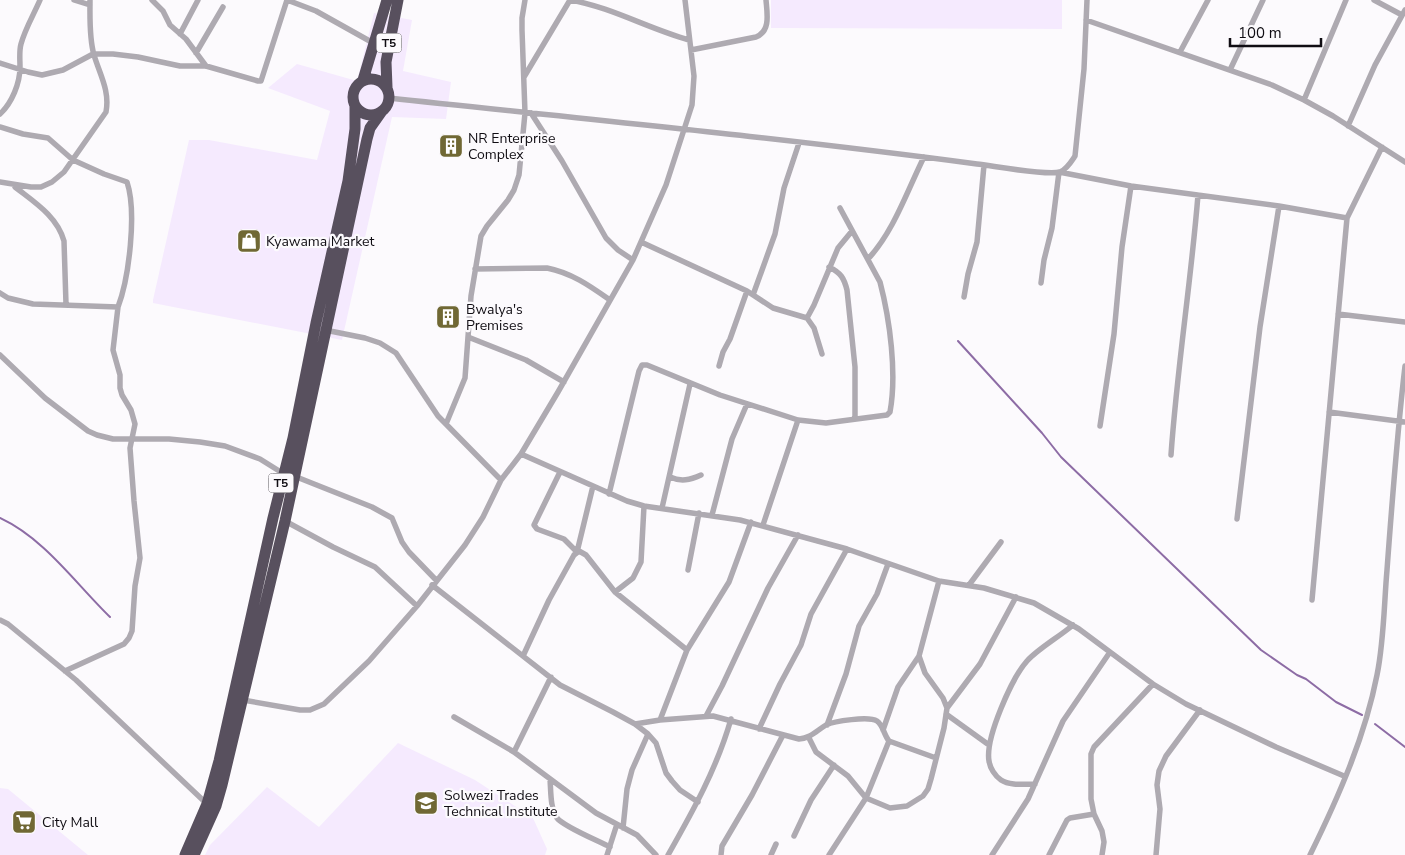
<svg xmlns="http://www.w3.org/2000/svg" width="1405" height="855" font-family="'Nunito Sans',sans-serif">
	<rect width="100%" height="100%" fill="#fcfafd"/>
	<path fill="#f5eafe" d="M771,0h291v29l-291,-1z
		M374,13l38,7 -9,51 48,11 -5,37 -54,-2 -50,223 -189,-37v-3l36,-160h20l108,20 13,-49 -62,-23 29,-24 60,17z
		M398,743l77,37 58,38 14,31 -2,6h-340l5,-10 57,-58 52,40z
		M0,788l8,1 80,66h-88z"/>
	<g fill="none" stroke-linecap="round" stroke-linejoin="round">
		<path stroke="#8d6ca5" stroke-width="2" d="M958,341l84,92 19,24 200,193 36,25 9,4 30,23 26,13
			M0,518c45,21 75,65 110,99
			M1375,724l30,23"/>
		<path stroke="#aeaab1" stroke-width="5.5" d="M74,0l16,5
			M152,0l11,11 7,14 16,14 20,27
			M570,0c41,7 79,29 119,40
			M1374,0l28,15
			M1086,20l186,65 32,15 29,16 72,46
			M180,34l18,-34
			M691,50l65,-13c15,-6 11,-24 10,-37
			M1180,52l28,-52
			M196,53l27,-46
			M0,63l28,9 14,3 21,-5 30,-16h20l25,3 42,9h26l52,15h3l26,-81 29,11 59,33
			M1230,70l33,-70
			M524,77l46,-77
			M389,98c196,21 393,40 588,66 17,2 70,12 83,8 7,-3 11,-10 15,-16l9,-87 3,-69
			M1304,100l42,-100
			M531,113l31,48 44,77 12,12 15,10
			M0,114c12,-11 20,-31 20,-47 0,-8 -1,-16 1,-23 4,-15 13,-30 19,-44
			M1348,126l27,-61 30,-55
			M0,127l23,7 25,4 25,22 31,14 23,8c10,30 2,96 -9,125l-85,-3 -25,-6 -8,-5
			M0,182l31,5h10l11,-5 12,-10 42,-60c4,-21 -6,-37 -12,-57 -5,-17 -4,-38 -4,-55
			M15,187c19,15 42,29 49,54l2,63
			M641,242l106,49 26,17 34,10 7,10 8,26
			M868,259c26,-28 39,-68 56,-102
			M829,267c12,6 15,11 18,23l8,77v52
			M475,269l72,-1c25,5 43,18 63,32
			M1041,283l3,-23 8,-32 7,-56 72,14 148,20 68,12 35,-71
			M753,295l22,-61 9,-46 15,-45
			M964,297l4,-23 9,-32 7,-77
			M1338,314l67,8
			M807,318l7,-13 24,-57 14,-17
			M325,330l40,8 15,5 16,10 42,63 63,64
			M468,337l58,23 38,22
			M0,355l45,43 43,33 9,4 16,4h56l31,3 25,4 35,13 24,15
			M719,366l4,-14 7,-13 17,-48
			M1329,412l76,10
			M446,424l19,-46 6,-82 10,-60 6,-10 21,-26 6,-10 5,-15 6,-62 -3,-83v-12l3,-18
			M1100,426l14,-92 8,-87 9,-61
			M521,454l106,47 17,5 96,14 107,29 92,32 45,7 50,15 45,26 74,55 33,20 90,43 68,29
			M1171,455c6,-87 20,-173 27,-260
			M560,472l-26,53 3,4 27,10 13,13
			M294,476l78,31 20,11 10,24 7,10 27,28
			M670,477c11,5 20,3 31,-2
			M609,494l30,-123 3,-6h5l73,30 78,25 28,3 61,-8 3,-3c7,-38 0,-92 -10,-130l-40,-74
			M662,508l28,-124
			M712,515l20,-76 15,-35
			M1237,519l23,-192 19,-121
			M285,521l48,26 42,20 42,39
			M763,525l35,-105
			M577,552l16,-66
			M688,570l11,-57
			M432,585l128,100 53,27 22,12 13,10 8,9 10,30 6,8 8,9 18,12
			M969,585l32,-43
			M615,592l18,-14 8,-16 3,-56
			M1312,600l35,-382
			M0,620l8,4 68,56 131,124
			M523,656l26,-56 25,-45 5,-4 7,4 29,37 72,58
			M65,671l59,-27 5,-6 3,-7 3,-45 5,-28 -6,-57 -4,-53 5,-24 -4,-14 -9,-15 -2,-7v-13l-7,-25 5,-43
			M243,700l57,10h10l14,-6 45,-43 48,-55 48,-61 18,-28 18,-37 20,-26 37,-62 75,-132 33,-75 26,-80 2,-29 -9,-76
			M947,708l33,-44 36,-67
			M946,714l43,31
			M706,716l16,-30 46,-98 30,-53
			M454,717l60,35 82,61 41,22 19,20
			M660,720l27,-70 42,-68 22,-60
			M635,724l25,-4 53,-4 86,23c12,-1 17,-8 27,-14 8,-4 43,-9 51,-4 6,4 7,14 12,20l47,17
			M827,725l19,-51 13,-48 18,-32 11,-30
			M759,729l21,-45 21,-39 10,-31 36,-65
			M883,730l15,-43 21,-31
			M809,738l7,14 32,24 18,22 24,10 17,-2 16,-10 5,-7 3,-10 13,-51 3,-20 -4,-10 -18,-25 -6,-17 20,-75
			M514,752l37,-75
			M550,779c1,12 0,29 7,39 7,9 42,23 53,29
			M1035,784c-11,0 -25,2 -34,-4 -6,-4 -11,-12 -12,-19 -4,-23 23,-83 38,-100 12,-13 32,-24 46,-36
			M623,828l4,-39 5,-19 16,-36
			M794,836l17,-36 23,-35
			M607,855l10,-31
			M668,855c25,-44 49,-87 63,-136
			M721,855l1,-9 30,-51 31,-60
			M771,855l5,-11
			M829,855l37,-57 23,-57
			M992,855l36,-56 35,-78 47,-69
			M1049,855l18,-35 3,-2 24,-4
			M1102,855l2,-13 -2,-11 -8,-17 -3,-15v-45l3,-7 59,-63
			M1156,855l4,-46 -3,-24 2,-14 7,-15 34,-46
			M1310,855c28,-57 55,-118 67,-180 7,-34 7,-71 10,-105 5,-68 10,-136 18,-204"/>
		<path stroke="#58505e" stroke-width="11" d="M353 97a18 18 0 1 1 36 0a18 18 0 1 1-36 0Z
			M363,80l24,-80
			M387,87l-1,-25 12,-62
			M185,855l22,-51 12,-43 54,-243 20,-80 23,-115 32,-142 7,-52v-23
			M194,855l22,-49 6,-21 63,-264 82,-382 3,-11 12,-17"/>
	</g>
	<defs>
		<symbol id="building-square" viewBox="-11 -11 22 22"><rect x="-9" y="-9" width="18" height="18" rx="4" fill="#706834" stroke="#fcfafd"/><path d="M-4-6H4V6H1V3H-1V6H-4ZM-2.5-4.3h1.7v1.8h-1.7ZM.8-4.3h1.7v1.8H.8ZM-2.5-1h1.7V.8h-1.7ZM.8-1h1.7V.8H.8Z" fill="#fff"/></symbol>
		<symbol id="shop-square" viewBox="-11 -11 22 22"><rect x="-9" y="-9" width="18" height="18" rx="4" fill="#706834" stroke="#fcfafd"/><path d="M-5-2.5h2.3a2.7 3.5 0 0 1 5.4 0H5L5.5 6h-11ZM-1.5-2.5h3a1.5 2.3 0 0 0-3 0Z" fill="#fff"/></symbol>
		<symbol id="university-square" viewBox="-11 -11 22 22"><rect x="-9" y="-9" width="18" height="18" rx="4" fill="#706834" stroke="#fcfafd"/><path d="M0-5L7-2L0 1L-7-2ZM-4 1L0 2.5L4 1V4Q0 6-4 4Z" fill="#fff"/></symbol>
		<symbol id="supermarket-square" viewBox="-11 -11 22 22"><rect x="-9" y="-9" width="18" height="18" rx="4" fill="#706834" stroke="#fcfafd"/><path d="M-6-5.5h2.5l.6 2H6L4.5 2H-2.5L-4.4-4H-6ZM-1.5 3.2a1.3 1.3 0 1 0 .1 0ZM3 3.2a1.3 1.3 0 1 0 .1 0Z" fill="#fff"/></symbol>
	</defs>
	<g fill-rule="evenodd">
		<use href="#building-square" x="437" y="132" width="28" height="28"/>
		<use href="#shop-square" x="235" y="227" width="28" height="28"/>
		<use href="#building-square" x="434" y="303" width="28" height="28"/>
		<use href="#university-square" x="412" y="789" width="28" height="28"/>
		<use href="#supermarket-square" x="10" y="808" width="28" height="28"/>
	</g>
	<g text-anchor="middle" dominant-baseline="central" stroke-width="4.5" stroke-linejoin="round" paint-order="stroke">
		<g fill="#fcfafd" stroke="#575459" stroke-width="1">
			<rect x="376.5" y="33.5" width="25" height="19" rx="4"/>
			<rect x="268.5" y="473.5" width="25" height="19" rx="4"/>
		</g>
		<g font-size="12" font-weight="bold" fill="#100d13">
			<text x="389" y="43">T5</text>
			<text x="281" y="483">T5</text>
		</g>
		<g font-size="14" fill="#100d13" stroke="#fcfafd" text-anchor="start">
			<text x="468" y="138">NR Enterprise<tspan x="468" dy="16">Complex</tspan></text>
			<text x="266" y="241">Kyawama Market</text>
			<text x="466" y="309">Bwalya's<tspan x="466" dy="16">Premises</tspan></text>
			<text x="444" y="795">Solwezi Trades<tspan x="444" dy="16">Technical Institute</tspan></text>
			<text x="42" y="822">City Mall</text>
		</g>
	</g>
	<path d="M1230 38v8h91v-8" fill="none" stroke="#100d13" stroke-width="2.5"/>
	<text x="1238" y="38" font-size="15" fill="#100d13" stroke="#fcfafd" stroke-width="4" paint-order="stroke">100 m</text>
</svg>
